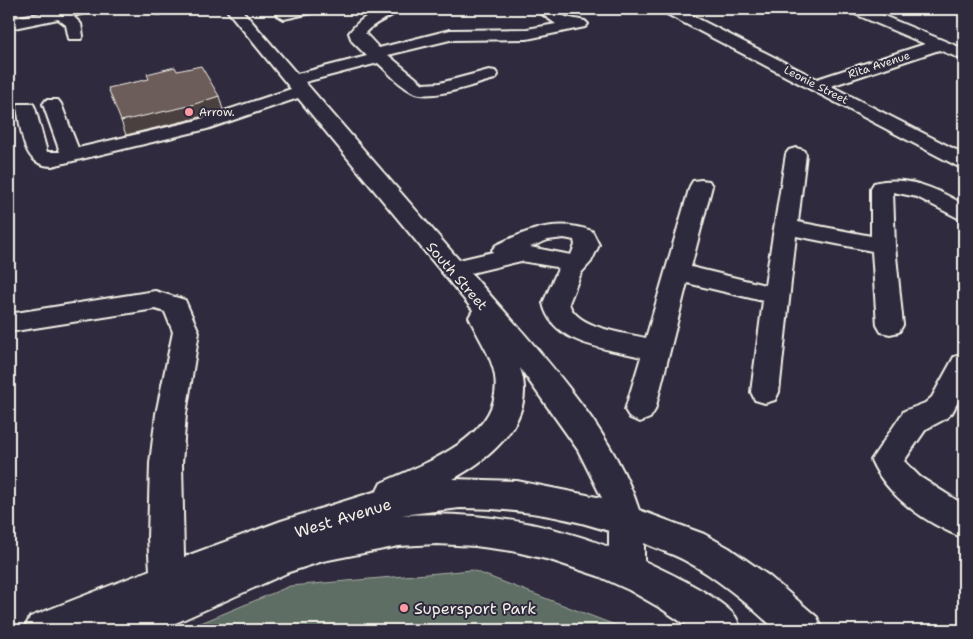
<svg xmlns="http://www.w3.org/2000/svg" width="973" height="639" font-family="'Shantell Sans',sans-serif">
	<rect width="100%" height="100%" fill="#2f2a3d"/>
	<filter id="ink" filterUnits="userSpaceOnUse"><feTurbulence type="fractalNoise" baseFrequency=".02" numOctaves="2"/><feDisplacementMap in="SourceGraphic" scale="10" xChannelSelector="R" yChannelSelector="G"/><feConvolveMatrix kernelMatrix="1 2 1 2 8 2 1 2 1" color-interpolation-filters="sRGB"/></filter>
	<g filter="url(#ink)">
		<path fill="#5f6e65" stroke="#aab0a6" d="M472,570l156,60h-444l106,-44z"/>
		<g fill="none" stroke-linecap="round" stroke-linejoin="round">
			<defs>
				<path id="minor" d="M63,9h28l-2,3 -16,4 8,8 2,12 -2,3h-12l-3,-14 -8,-6 -49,10v-10z
					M144,9h23v1l-7,4 -14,-2z
					M226,9h15l56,65 70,-18 -15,-15 -3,-8c14,-19 30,-25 52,-24 -7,8 -25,11 -36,24l14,15 71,-18 77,-1 29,-5 -21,-15h17l14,8 19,4 3,3 -3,3 -58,12 -77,1 -62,15 35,29 17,-1 49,-13 6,1 3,4 -3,4c-21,5 -65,23 -84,12 -12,-6 -23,-19 -33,-28l-73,19 154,178 34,-8 -1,-2 4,-5c32,-15 61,-27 96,-14l7,14 -8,17 -10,11 -12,30c6,25 55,30 77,35l44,-152 3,-5 8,-1 8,1 3,5 -21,81 74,18 21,-131 3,-4 7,-2 7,2 3,4 -8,68 73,14v-48l3,-5c33,-8 62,5 90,22v16l-47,-24 -24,-5 2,54 8,79 -4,7 -9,2 -9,-2 -4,-7 -5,-74 -76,-15 -17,156 -4,8 -10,3 -10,-3 -4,-8 12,-91 -76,-18 -32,127 -5,8 -10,4 -10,-4 -5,-8 16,-53c-34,-9 -89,-12 -98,-54l15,-34 -2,-2 -35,-6 -50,12c58,68 141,151 168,237l65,24 25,14 40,28 48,41 6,13h-47c-28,-26 -58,-52 -92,-70 -13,-7 -27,-11 -40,-17v18c26,12 73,34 91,55 3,4 4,10 6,14h-48l-31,-21 -33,-19 -31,-14 -48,-16 -38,-9 -37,-5 -38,-2 -38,2 -76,15 -34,11 -129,58h-64l1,-3 -8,3h-65l6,-13 120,-47 -2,-32 2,-75 6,-49 17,-82 -8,-20 -10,-3 -146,23v-18l146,-23 30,9 14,32 -13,82 -4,49 2,94 97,-36 96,-30 4,-8c44,-20 123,-46 114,-107 -3,-20 -18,-40 -26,-59l4,-7 -175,-212 -91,31 -155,37c-30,0 -30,-35 -35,-58l2,-4h14l2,4 12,44h13l-17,-48 3,-4h12l3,4 17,44 116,-27 97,-32zM564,238l10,2 1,5 -4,10 -41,-8 18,-7zM520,368l58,82 24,48 -85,-17 -64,-2c39,-21 85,-61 67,-111zM460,508c51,0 101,7 149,23v16c-67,-26 -135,-36 -207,-32z
					M292,9h26l-2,3 -32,7 -7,-4 2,-3z
					M661,9h18l138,70 108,-35 -75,-32 -2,-3h19l97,40v11l-25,-10 -108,36 133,68v14l-7,-2 -294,-154z
					M964,354v36l-12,23 -7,6 -19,10 -22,32 16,16 44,28v33c-37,-14 -77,-41 -93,-78l33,-49 21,-8 7,-6 22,-40z"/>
			</defs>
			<use href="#minor" stroke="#f4f1e8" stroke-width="4"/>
			<use href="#minor" fill="#2f2a3d" fill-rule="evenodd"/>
		</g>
		<path fill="#4c403f" stroke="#f4f1e8" d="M219,96l4,14 -30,9 -67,16 -5,-14z"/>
		<path fill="#6c5b5a" stroke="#f4f1e8" d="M201,66l18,30 -30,10 -68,15 -13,-33 41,-9 -2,-5 28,-7 2,4z"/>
	</g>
	<g fill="#ff9aa2" stroke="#2f2a3d" stroke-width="2">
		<circle cx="189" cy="112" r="5"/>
		<circle cx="404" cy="608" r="5"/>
	</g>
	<g text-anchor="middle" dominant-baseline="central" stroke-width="4" stroke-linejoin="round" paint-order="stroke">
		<g font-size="11" fill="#f4f1e8" stroke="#2f2a3d">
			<text transform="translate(879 65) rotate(-18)">Rita Avenue</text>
			<text transform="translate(816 85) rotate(27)">Leonie Street</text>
		</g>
		<g font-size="11" fill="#f4f1e8" stroke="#2f2a3d" text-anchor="start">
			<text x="199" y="112">Arrow.</text>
		</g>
		<g font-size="14" fill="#f4f1e8" stroke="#2f2a3d">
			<text transform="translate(457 276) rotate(49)">South Street</text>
		</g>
		<g font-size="16" fill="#f4f1e8" stroke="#2f2a3d">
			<text transform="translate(343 518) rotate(-17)">West Avenue</text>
		</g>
		<g font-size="16" fill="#f4f1e8" stroke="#2f2a3d" text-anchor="start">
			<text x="414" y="608">Supersport Park</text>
		</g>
	</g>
	<rect width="973" height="639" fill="none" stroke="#2f2a3d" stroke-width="30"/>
	<rect x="15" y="15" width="943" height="609" fill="none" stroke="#f4f1e8" stroke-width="2" filter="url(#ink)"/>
</svg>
